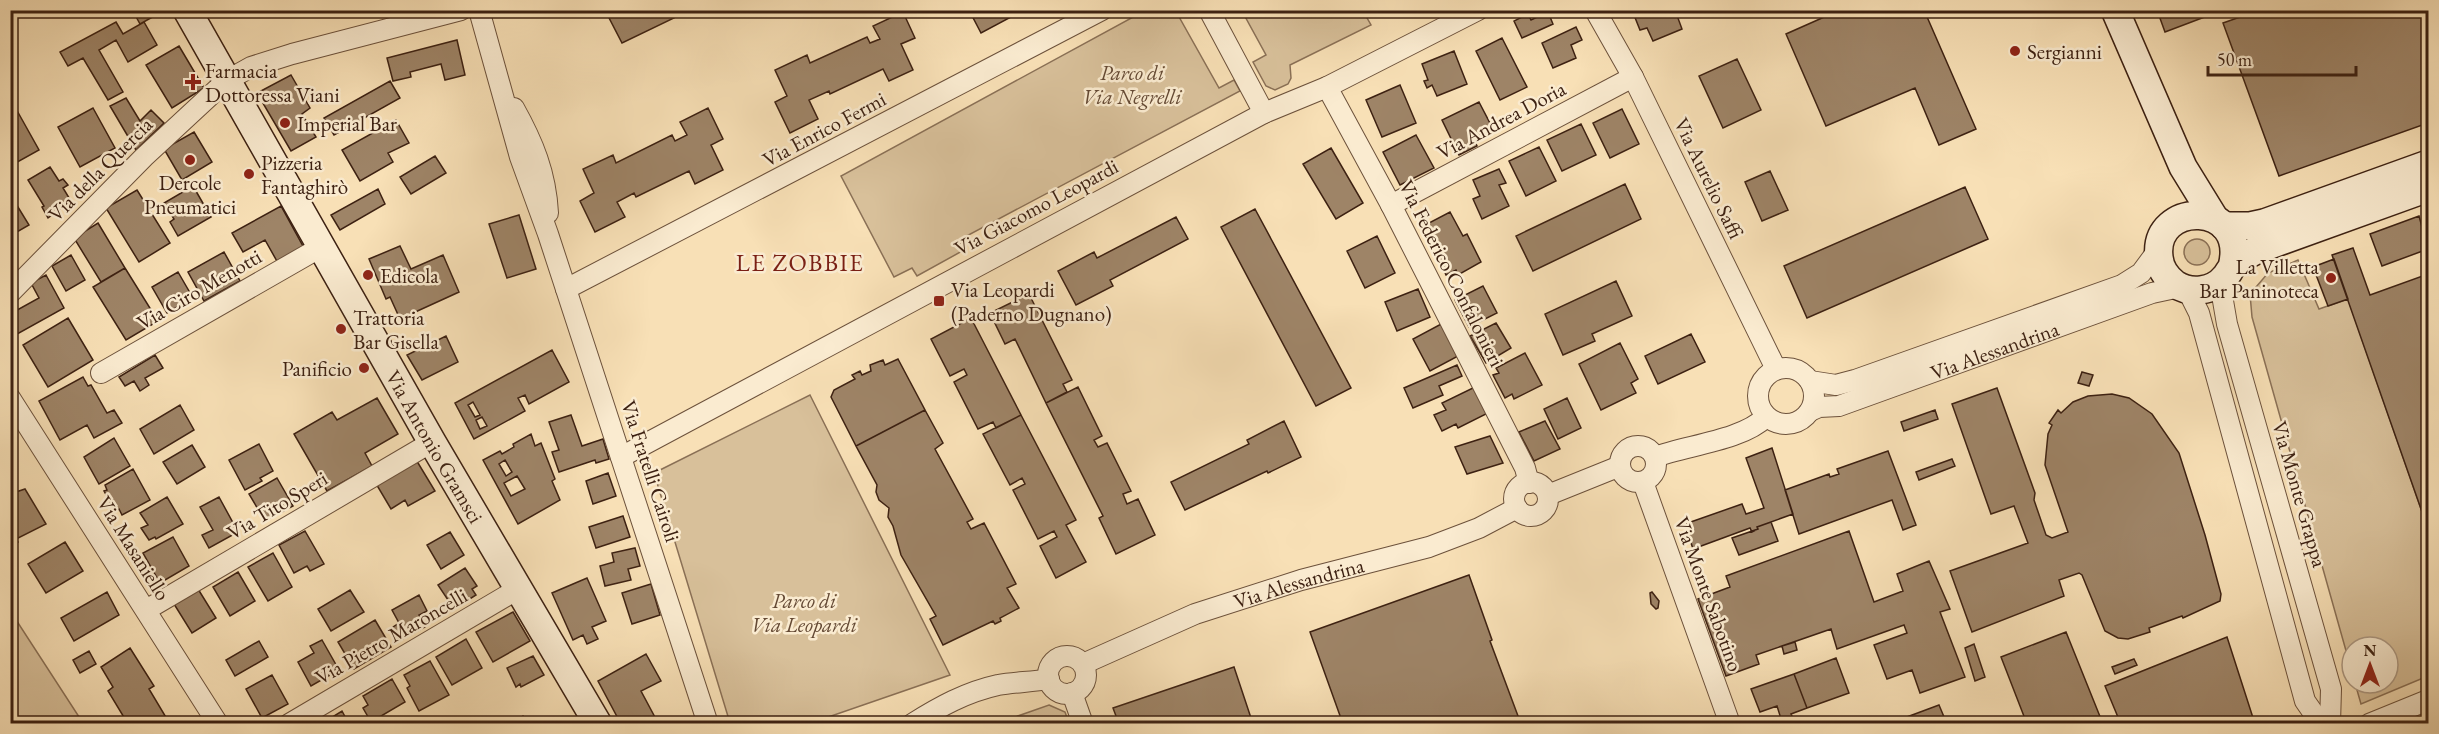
<svg xmlns="http://www.w3.org/2000/svg" width="2439" height="734" font-family="'EB Garamond',serif">
	<rect width="100%" height="100%" fill="#f8e0b6"/>
	<filter id="stains"><feTurbulence type="fractalNoise" baseFrequency=".00333" numOctaves="4"/><feColorMatrix values="0 0 0 0 .2 0 0 0 0 .09 0 0 0 0 .02 0 0 0 .5 -.17"/></filter>
	<radialGradient id="worn" r=".72"><stop offset=".6" stop-color="#630" stop-opacity="0"/><stop offset="1" stop-color="#630" stop-opacity=".3"/></radialGradient>
	<path fill="#d8c09a" stroke="#8a7056" stroke-width="1.5" d="M1146,10l38,1 -6,4 41,73 15,-8 6,11 -281,149 5,10 -47,26 -5,-8 -18,9 -53,-101z
		M1242,11h121l8,14 -81,40 1,13 -3,6 -13,6 -9,-4 -13,-24 13,-7z
		M2184 252a13 13 0 1 1 26 0a13 13 0 1 1-26 0Z
		M2298,260l21,49 29,-10 80,230v147l-67,28 -6,-21h33v-36h-36v25l-100,-355 -2,-23 18,-21z
		M810,395l140,280 -139,48h-81l-76,-250z
		M10,612h1l72,111h-57l-15,-12z
		M1049,705l16,7 4,11h-71z"/>
	<path fill="#9e8467" stroke="#3d2112" stroke-width="1.5" fill-rule="evenodd" d="M128,10h30l2,3 -20,11 -6,-11 -3,2z
		M610,10h60l4,8 -52,25 -16,-31z
		M969,10h38l4,7 -30,16z
		M1632,10h43l7,19 -29,12 -6,-13 -7,2z
		M1840,10h84l52,119 -37,16 -24,-57 -89,38 -40,-92z
		M2157,10h52l1,5 -45,17z
		M2260,10h168v113l-149,53 -56,-153z
		M903,12l12,26 -14,6 12,26 -24,11 -6,-12 -53,25 -1,-3 -20,9 9,19 -28,14 -15,-31 12,-6 -12,-26 32,-15 3,8 57,-26 3,6 10,-4 -7,-13z
		M1548,12l5,12 -31,14 -8,-17 14,-7 3,6z
		M116,22l7,12 21,-12 13,23 -29,17 -12,-22 -17,10 24,42 -15,8 -25,-42 -15,8 -8,-14z
		M1576,27l6,13 -11,5 5,13 -23,10 -11,-25z
		M1502,38l25,49 -27,13 -24,-49z
		M457,40l8,35 -20,5 -4,-16 -31,8 1,5 -18,4 -6,-23z
		M179,46l25,42 -32,20 -26,-43z
		M1454,51l13,33 -30,12 -5,-11 -5,3 -3,-7 4,-1 -6,-16z
		M1737,59l24,51 -38,18 -24,-52z
		M291,75l19,33 -8,6 14,23 -25,14 -34,-58z
		M390,81l10,17 -66,37 -10,-17z
		M1400,85l16,38 -34,14 -16,-37z
		M126,98l14,23 11,-11 13,13 -28,27 -26,-44z
		M1479,102l14,27 -20,9 4,8 -18,9 -17,-35z
		M15,107l24,43 -27,15 -2,-56z
		M93,108l22,40 -35,19 -22,-40z
		M708,108l15,31 -12,6 12,25 -28,14 -6,-13 -53,26 -2,-4 -17,9 8,15 -30,15 -15,-31 14,-8 -11,-24 30,-14 3,8 56,-28 3,6 12,-6 -7,-13z
		M1622,109l17,35 -29,14 -17,-35z
		M396,120l13,23 -21,10 5,9 -33,19 -18,-31z
		M1581,124l15,31 -34,16 -15,-31z
		M194,132l18,30 -30,18 -18,-31z
		M1416,135l18,33 -34,17 -17,-33z
		M1539,147l17,34 -30,15 -17,-35z
		M1331,148l32,55 -27,16 -33,-55z
		M435,156l11,17 -35,21 -11,-17z
		M50,167l9,14 4,-2 5,6 -5,3 8,13 -23,17 -6,-11 2,-1 -16,-26z
		M1499,169l7,14 -7,2 10,21 -27,13 -9,-20 7,-3 -7,-16z
		M1770,171l18,39 -26,11 -17,-39z
		M1625,184l16,35 -108,52 -17,-35z
		M193,186l18,31 -33,19 -8,-14 4,-3 -10,-16z
		M1965,187l23,52 -181,79 -23,-52z
		M378,189l7,15 -45,26 -9,-15z
		M137,190l33,53 -31,19 -33,-54z
		M10,194l19,31 -19,11z
		M281,206l23,42 -26,15 -13,-23 -22,12 -11,-19z
		M1255,209l96,179 -35,18 -95,-179z
		M1450,212l13,24 4,-2 14,28 -23,13 -2,-5 -10,5 -10,-22 4,-2 -13,-27z
		M519,215l17,54 -29,9 -18,-54z
		M2419,216l9,33 -46,17 -12,-32z
		M1176,217l12,22 -78,41 3,6 -37,19 -18,-34 36,-19 3,6z
		M98,223l27,45 -24,14 -27,-44z
		M1377,236l18,37 -30,15 -18,-37z
		M400,246l11,23 32,-14 16,37 -59,27 -10,-22 -4,2 -17,-40z
		M2353,248l17,47 58,-21v255l-96,-274z
		M224,252l16,29 -36,20 -16,-29z
		M71,255l14,25 -19,11 -14,-25z
		M2334,259l14,40 -20,7 -15,-39z
		M125,268l33,53 -32,19 -33,-53z
		M178,272l15,26 -26,15 -15,-26z
		M46,275l18,33 -54,30v-24l29,-16 -8,-15z
		M1616,281l16,35 -40,18 3,7 -32,14 -18,-41z
		M1483,286l14,27 -28,14 -14,-27z
		M1418,289l12,28 -33,14 -12,-29z
		M1029,294l43,86 -9,4 4,8 -21,11 -31,-64 -10,5 -15,-31z
		M68,318l25,42 -45,27 -25,-42z
		M971,318l50,97 -25,13 -3,-6 -15,7 -24,-47 13,-7 -3,-6 -14,7 -19,-37z
		M1443,323l17,32 -30,16 -17,-32z
		M1496,323l15,25 -25,15 -16,-27z
		M1691,334l14,28 -47,22 -13,-28z
		M446,336l12,26 -36,18 -15,-25z
		M1620,343l18,36 -7,4 5,10 -35,17 -22,-46z
		M552,350l17,32 -40,22 -4,-9 -7,3 7,13 -51,28 -19,-36zM473,402l7,13 -5,2 -7,-12zM482,417l5,9 -7,3 -4,-9z
		M1525,353l17,32 -28,14 -2,-5 -7,4 -12,-23 6,-2 -3,-5z
		M155,355l8,13 -18,10 4,7 -9,6 -6,-10 -9,5 -6,-9z
		M898,359l27,51 -69,36 -25,-49 3,-7 21,-11 -3,-4 8,-4 2,4 9,-4 -1,-6 13,-5 2,5z
		M1457,365l5,11 -23,10 4,9 -30,13 -9,-20z
		M2082,372l11,3 -4,11 -11,-3z
		M83,377l5,9 3,-1 16,28 7,-3 8,13 -28,15 -7,-13 -27,15 -21,-39z
		M1477,386l13,26 -32,16 -2,-4 -14,7 -8,-16 12,-5 -4,-7z
		M1078,387l24,49 -8,4 4,7 9,-4 24,48 -8,3 4,10 11,-5 17,36 -39,19 -17,-36 4,-2 -57,-113z
		M1997,388l38,105 -1,7 12,35 6,3 16,-6 -23,-67 3,-31 4,-9 -3,-2 9,-13 3,3 12,-11 15,-6 24,-2 17,4 23,16 27,39 26,82 16,59 -1,7 -37,17 -1,-2 -33,12 1,4 -22,7 -10,-1 -13,-7 -23,-56 -3,-2 -20,7 5,16 -92,36 -22,-61 78,-28 -14,-37 -23,8 -39,-110z
		M377,398l21,36 -33,19 7,13 -45,25 -33,-57 38,-22 5,8z
		M1567,398l14,30 -23,11 -14,-30z
		M180,405l14,25 -40,24 -14,-25z
		M925,410l18,33 -8,6 38,70 -6,3 4,7 13,-6 32,61 -9,4 12,20 -19,10 1,3 -6,3 -2,-3 -50,24 -13,-26 6,-3 -35,-61 -8,-29 -5,-9 1,-9 -10,-8 -3,-8 1,-7 -21,-39z
		M1935,410l3,9 -34,12 -3,-9z
		M571,415l11,31 21,-7 6,20 -13,4 -1,-3 -36,12 -7,-20 7,-2 -10,-28z
		M1021,415l55,105 -10,5 20,37 -30,16 -16,-32 17,-9 -3,-6 -16,8 -25,-49 12,-6 -3,-6 -12,7 -27,-51z
		M1284,421l17,36 -33,16 -1,-2 -82,39 -14,-28 78,-38 -2,-4z
		M1545,421l15,28 -26,12 -15,-29z
		M531,434l4,12 6,-3 14,36 -3,2 8,19 -42,24 -35,-64 17,-9 2,3 12,-7 -1,-3zM505,460l7,12 -6,4 -7,-12zM517,476l8,13 -14,7 -7,-13z
		M1490,436l13,27 -36,11 -12,-27z
		M114,438l16,28 -31,18 -15,-27z
		M259,444l14,27 -13,7 2,3 -17,9 -16,-30z
		M192,445l13,22 -28,17 -14,-22z
		M1772,448l21,66 -36,13 1,2 -6,3 -2,-4 -57,21 -8,-25 57,-20 4,10 18,-6 -18,-50z
		M1888,451l28,74 -13,5 -11,-30 -93,34 -14,-44 44,-16 1,3 9,-3 -2,-5z
		M415,458l20,33 -27,15 -3,-6 -14,9 -16,-27z
		M1952,459l3,7 -36,14 -3,-8z
		M133,469l17,31 -28,15 -3,-6 -4,2 -11,-20 3,-1 -2,-5z
		M608,473l8,23 -23,8 -7,-23z
		M277,478l16,28 -28,15 -16,-27z
		M25,489l21,35 -30,15 2,3 -8,5v-53z
		M167,497l16,27 -27,15 -1,-2 -6,3 -8,-12 7,-3 -8,-12z
		M219,497l19,35 -29,16 -7,-13 11,-5 -13,-23z
		M623,516l7,21 -34,11 -7,-21z
		M1771,522l7,19 -39,14 -7,-17 26,-9 -1,-2z
		M305,531l19,33 -14,7 -3,-5 -13,7 -15,-28z
		M1849,531l25,71 29,-11 -6,-17 32,-13 21,48 -10,3 25,65 -45,16 -8,-23 -25,9 -13,-34 33,-12 -3,-8 -67,24 -6,-20 -75,26 3,9 -33,12 -28,-77 32,-12 -4,-11z
		M450,532l14,23 -23,14 -14,-24z
		M173,537l16,29 -29,17 -17,-30z
		M65,542l18,29 -37,22 -18,-29z
		M635,548l5,18 -12,3 3,11 -26,6 -5,-20 14,-4 -2,-9z
		M273,553l19,34 -24,14 -20,-34z
		M465,568l12,18 -5,3 4,6 -22,14 -16,-24z
		M238,572l17,29 -25,15 -17,-29z
		M1469,575l23,65 -2,1 31,83h-178l-33,-92z
		M587,578l19,43 -14,6 6,12 -11,5 -4,-9 -10,5 -21,-47z
		M651,584l9,31 -28,9 -10,-31z
		M198,589l18,29 -24,15 -18,-29z
		M350,590l14,22 -33,19 -13,-22z
		M107,592l12,23 -45,26 -13,-23z
		M1652,592l7,9 -1,7 -2,1 -5,-5 -1,-11z
		M419,595l8,16 -8,4 6,12 -28,15 -7,-13 9,-6 -7,-13z
		M513,612l17,29 -37,21 -17,-30z
		M375,620l16,27 -37,22 -16,-27z
		M2066,632l37,92h-76l-26,-67z
		M2227,637l28,87h-122l-2,-7 -11,5 -15,-36z
		M466,639l16,29 -30,17 -16,-28z
		M322,640l17,30 -28,16 -13,-24 16,-9 -4,-7z
		M259,641l9,16 -33,19 -9,-16z
		M1795,642l2,8 -13,4 -2,-8z
		M1974,644l11,33 -10,4 -10,-33z
		M130,648l24,38 -5,3 21,35h-42l-20,-33 5,-4 -12,-20z
		M89,651l7,13 -16,9 -7,-13z
		M646,654l15,27 -20,10 16,30 -4,3h-32l-23,-43z
		M533,656l11,19 -23,12 -1,-3 -4,3 -9,-19z
		M1836,658l13,35 -42,15 -13,-34z
		M2134,659l3,6 -22,9 -3,-7z
		M430,661l19,34 -30,16 -12,-23 3,-2 -6,-11z
		M1234,667l19,57h-134l-6,-16z
		M1794,674l13,34 -16,6 2,4 -11,4 -5,-16 -17,6 -9,-23z
		M272,675l16,29 -26,14 -16,-29z
		M392,679l13,23 -34,20 -8,-14 5,-3 -5,-9z
		M1939,705l8,19h-59z
		M342,711l7,13h-28z
		M523,716l4,8h-17z"/>
	<g fill="none" stroke-linecap="round" stroke-linejoin="round">
		<defs>
			<g id="street">
				<path d="M479,10l41,147 28,77 160,490"/>
				<path d="M1209,10l55,103"/>
				<path d="M1595,10l38,67 143,292"/>
				<path d="M1327,87l64,118 134,263 4,15"/>
				<path d="M514,108c19,34 32,65 34,105"/>
				<path d="M1391,205l242,-128"/>
				<path d="M2226,277l-4,18 5,29 104,365 -1,35"/>
				<path d="M566,289l536,-279"/>
				<path d="M2187,289l12,24 106,388 16,23"/>
				<path d="M10,293l134,-136 82,-76 25,-14 41,-13 169,-44"/>
				<circle cx="1786" cy="396" r="28"/>
				<path d="M101,373l220,-126"/>
				<path d="M1810,381l26,4 19,-5 267,-95 19,-12 17,-23"/>
				<path d="M10,398l208,326"/>
				<path id="s1" d="M1810,411l9,-4 20,-1 313,-113 28,-6"/>
				<circle cx="1638" cy="464" r="18"/>
				<path d="M621,457l643,-344 63,-26 151,-77"/>
				<path d="M1655,457c32,-12 86,-16 111,-40"/>
				<path d="M1643,482l87,242"/>
				<circle cx="1531" cy="499" r="17"/>
				<path d="M1548,495l72,-29"/>
				<path d="M146,610l286,-168"/>
				<circle cx="1067" cy="675" r="19"/>
				<path id="s2" d="M1083,664l112,-50 106,-34 128,-33 50,-19 38,-20"/>
				<path d="M1072,693l11,31"/>
				<path d="M289,724l229,-135"/>
				<path d="M912,724c27,-17 54,-32 86,-39 17,-3 34,-3 51,-6"/>
				<path d="M2369,724l59,-24"/>
			</g>
			<g id="secondary">
				<path id="s3" d="M187,10l245,432 166,282"/>
				<path d="M2115,10l68,157 32,52"/>
				<path d="M2224,226h26l14,-3 164,-59"/>
				<path d="M2232,267c17,-67 -80,-67 -73,-10 1,11 7,20 16,27 15,10 38,8 50,-7 3,-3 5,-8 8,-11 6,-7 15,-11 23,-16l172,-62"/>
			</g>
		</defs>
		<use href="#street" stroke="#6c513b" stroke-width="22"/>
		<use href="#secondary" stroke="#3d2112" stroke-width="30"/>
		<use href="#street" stroke="#faebd0" stroke-width="20"/>
		<use href="#secondary" stroke="#faebd0" stroke-width="27"/>
	</g>
	<g fill="#8f2418" stroke="#faebd0" stroke-width="2">
		<circle cx="2015" cy="51" r="6"/>
		<path d="M190 73h6v6h6v6h-6v6h-6v-6h-6v-6h6z"/>
		<circle cx="285" cy="123" r="6"/>
		<circle cx="190" cy="160" r="6"/>
		<circle cx="249" cy="174" r="6"/>
		<circle cx="368" cy="275" r="6"/>
		<circle cx="2331" cy="278" r="6"/>
		<rect x="933" y="295" width="12" height="12" rx="3"/>
		<circle cx="341" cy="329" r="6"/>
		<circle cx="364" cy="368" r="6"/>
	</g>
	<g text-anchor="middle" dominant-baseline="central" stroke-width="5" stroke-linejoin="round" paint-order="stroke">
		<g font-size="21" fill="#3d2112" stroke="#faebd0" text-anchor="start">
			<text x="2027" y="51">Sergianni</text>
			<text x="205" y="70">Farmacia<tspan x="205" dy="24">Dottoressa Viani</tspan></text>
			<text x="297" y="123">Imperial Bar</text>
			<text x="261" y="162">Pizzeria<tspan x="261" dy="24">Fantaghirò</tspan></text>
			<text x="190" y="182" text-anchor="middle">Dercole<tspan x="190" dy="24">Pneumatici</tspan></text>
			<text x="2319" y="266" text-anchor="end">La Villetta<tspan x="2319" dy="24">Bar Paninoteca</tspan></text>
			<text x="380" y="275">Edicola</text>
			<text x="951" y="289">Via Leopardi<tspan x="951" dy="24">(Paderno Dugnano)</tspan></text>
			<text x="353" y="317">Trattoria<tspan x="353" dy="24">Bar Gisella</tspan></text>
			<text x="352" y="368" text-anchor="end">Panificio</text>
		</g>
		<g font-size="21" font-style="italic" fill="#644934" stroke="#faebd0">
			<text x="1132" y="72">Parco di<tspan x="1132" dy="24">Via Negrelli</tspan></text>
			<text x="804" y="600">Parco di<tspan x="804" dy="24">Via Leopardi</tspan></text>
		</g>
		<g font-size="21" fill="#3d2112" stroke="#faebd0">
			<text transform="translate(1501 120) rotate(-28)">Via Andrea Doria</text>
			<text transform="translate(824 129) rotate(-28)">Via Enrico Fermi</text>
			<text transform="translate(100 169) rotate(-45)">Via della Quercia</text>
			<text transform="translate(1709 178) rotate(64)">Via Aurelio Saffi</text>
			<text transform="translate(1036 207) rotate(-28)">Via Giacomo Leopardi</text>
			<text transform="translate(1452 273) rotate(63)">Via Federico Confalonieri</text>
			<text transform="translate(199 289) rotate(-30)">Via Ciro Menotti</text>
			<text stroke="none"><textPath href="#s1" startOffset="195">Via Alessandrina</textPath></text>
			<text stroke="none"><textPath href="#s3" startOffset="502">Via Antonio Gramsci</textPath></text>
			<text transform="translate(651 471) rotate(72)">Via Fratelli Cairoli</text>
			<text transform="translate(2300 494) rotate(74)">Via Monte Grappa</text>
			<text transform="translate(277 505) rotate(-31)">Via Tito Speri</text>
			<text transform="translate(134 548) rotate(58)">Via Masaniello</text>
			<text stroke="none"><textPath href="#s2" startOffset="231">Via Alessandrina</textPath></text>
			<text transform="translate(1709 594) rotate(70)">Via Monte Sabotino</text>
			<text transform="translate(391 636) rotate(-30)">Via Pietro Maroncelli</text>
		</g>
		<g font-size="24" letter-spacing="1.5" fill="#7a1f14" stroke="#faebd0">
			<text x="800" y="262">LE ZOBBIE</text>
		</g>
	</g>
	<rect width="2439" height="734" fill="none" stroke="#f8e0b6" stroke-width="36"/>
	<rect x="12" y="12" width="2415" height="710" fill="none" stroke="#3d2112" stroke-width="3"/>
	<rect x="18" y="18" width="2403" height="698" fill="none" stroke="#3d2112" stroke-width="1.5"/>
	<g transform="translate(2370 665)"><circle r="28" fill="#faebd0" stroke="#ae9a84" stroke-width="1.5"/>
	<path d="M0-4.5L10 22L0 15L-10 22Z" fill="#8f2418"/>
	<text y="-9" font-size="16" font-weight="bold" text-anchor="middle" fill="#3d2112">N</text>
	</g>
	<path d="M2208 66v9h148v-9" fill="none" stroke="#3d2112" stroke-width="3"/>
	<text x="2217" y="66" font-size="18" fill="#3d2112" stroke="#faebd0" stroke-width="4.5" paint-order="stroke">50 m</text>
	<rect width="100%" height="100%" filter="url(#stains)"/>
	<rect width="100%" height="100%" fill="url(#worn)"/>
</svg>
